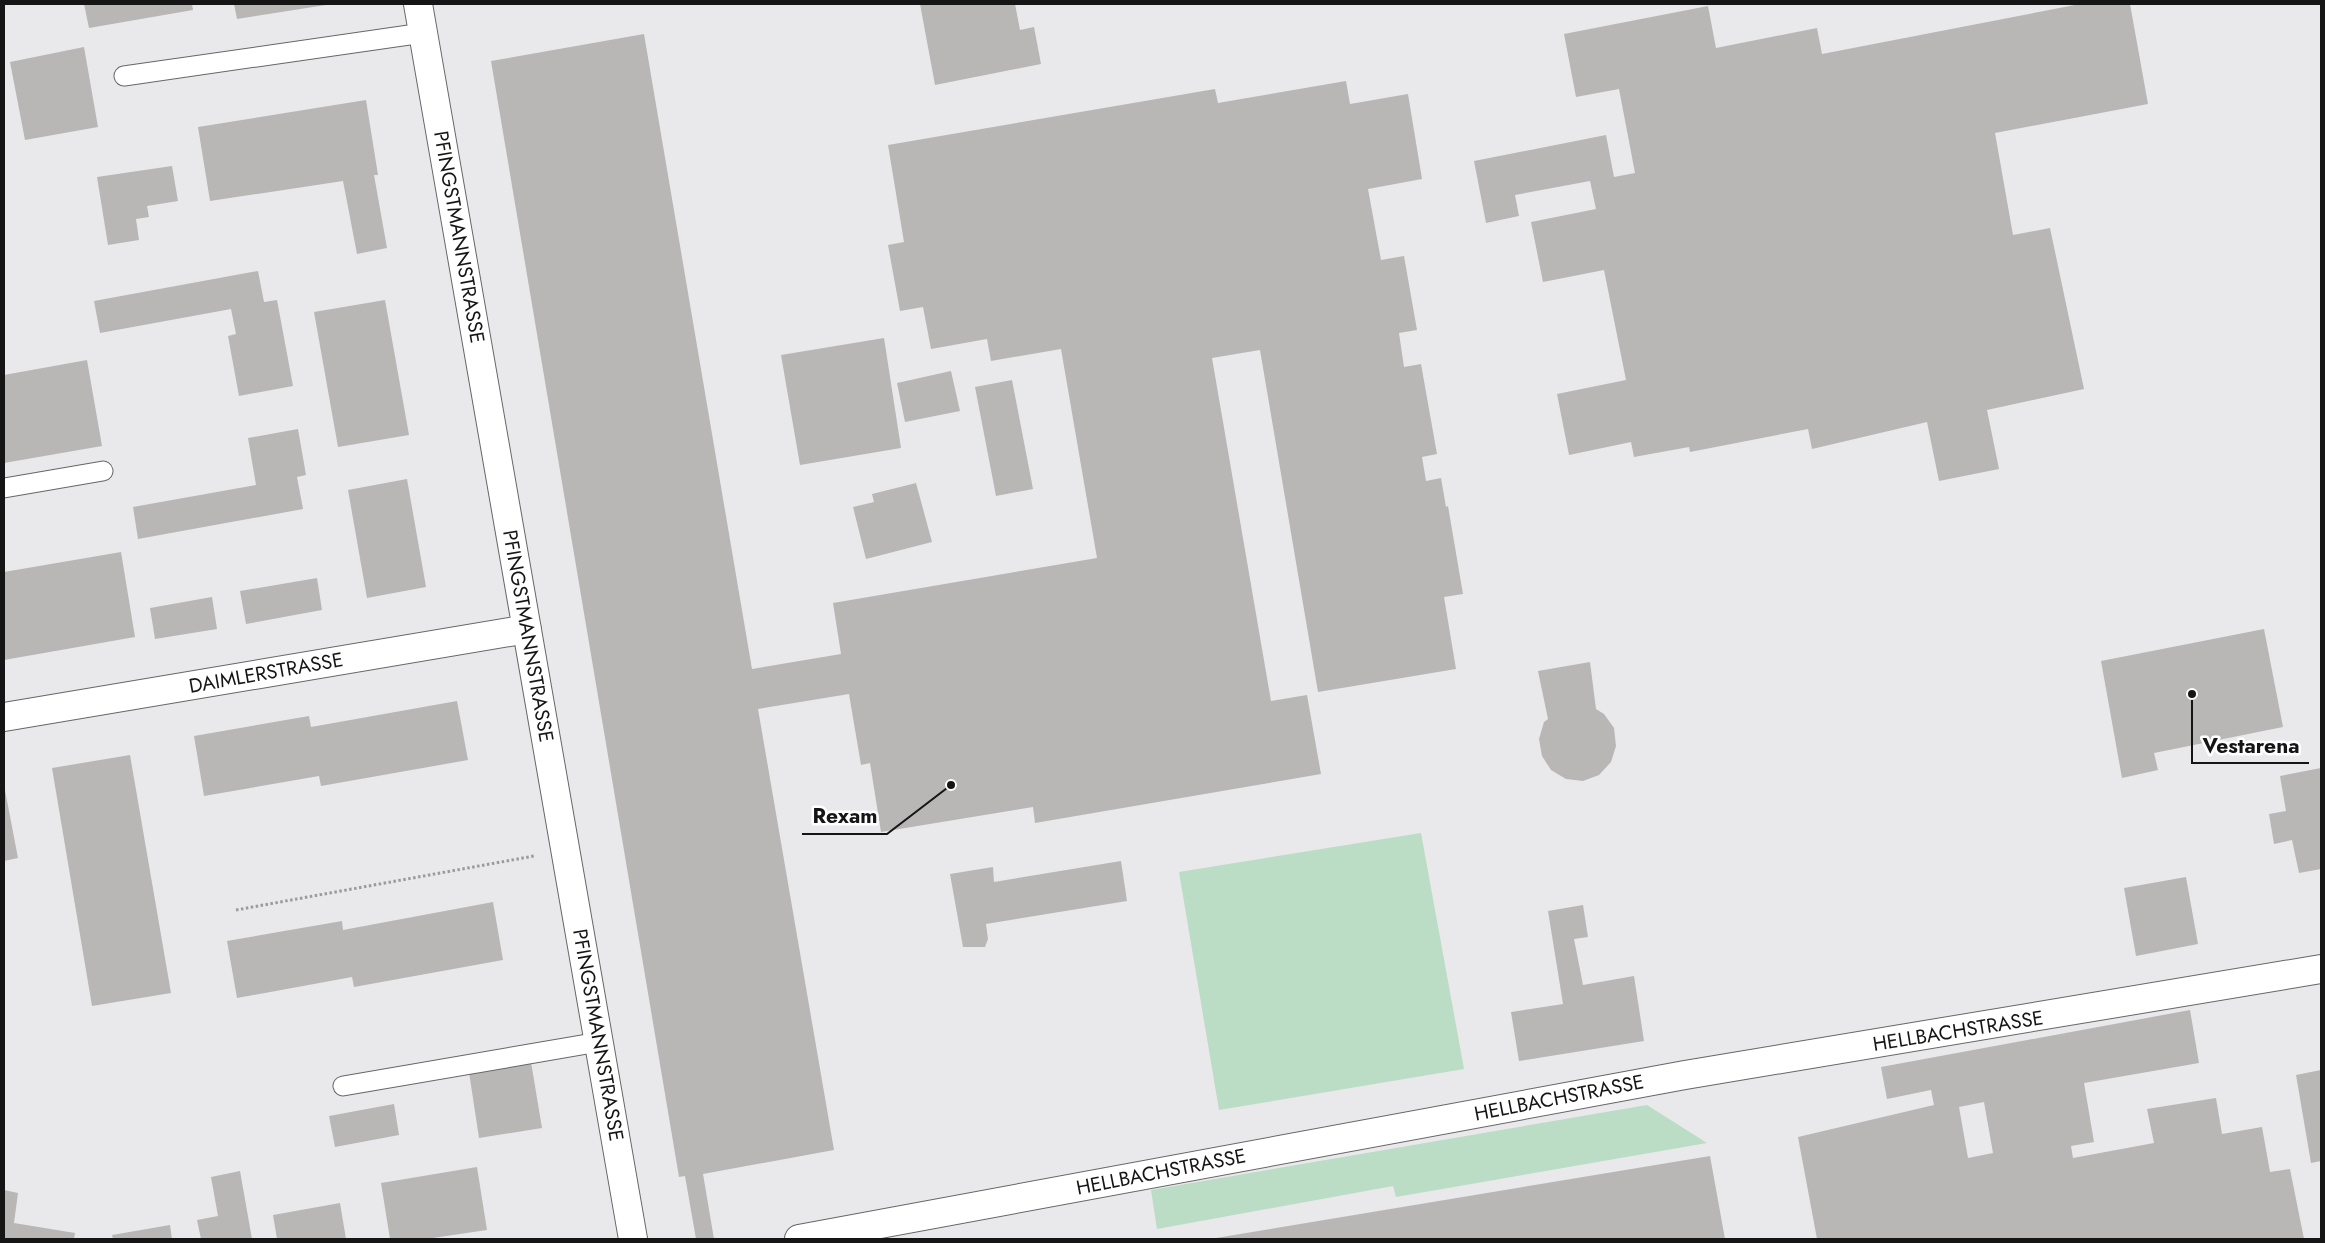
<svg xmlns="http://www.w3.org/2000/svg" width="2325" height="1243" font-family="Jost,sans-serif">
	<rect width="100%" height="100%" fill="#e9e9eb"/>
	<path fill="#bbdcc5" d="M1421,833l43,236 -245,41 -40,-238z
		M1647,1105l60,38 -311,54 -3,-11 -236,43 -6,-39z"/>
	<path fill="#b8b7b6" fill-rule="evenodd" d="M84,4h108l1,6 -104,18z
		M234,4h92v1l-89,14z
		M920,4h95l5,26 14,-3 7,37 -106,21z
		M2080,4h50l18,100 -153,29 18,102 37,-7 34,161 -97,21 12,59 -60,12 -12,-59 -115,27 -4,-20 -118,23 -1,-5 -55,10 -3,-15 -62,13 -12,-61 69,-14 -22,-110 -61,12 -12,-60 65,-13 -6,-28 -75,14 4,21 -33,7 -12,-62 132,-26 8,42 21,-4 -16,-84 -43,8 -12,-63 144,-28 8,42 101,-20 5,26z
		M644,34l108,635 89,-15 -8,-51 264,-45 -36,-209 -70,12 -4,-22 -56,10 -8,-42 -23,4 -12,-66 16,-3 -16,-97 327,-56 3,14 128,-22 4,23 58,-10 14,85 -54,10 13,71 23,-4 13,74 -18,3 5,34 17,-3 16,90 -15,3 4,24 15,-3 5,29 2,-1 15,88 -19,3 12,72 -138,23 -58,-342 -48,8 59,343 36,-6 14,79 -286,49 -2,-16 -152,25 -11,-69 -9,2 -12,-71 -91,15 76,441 -131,24 11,65h-18l-11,-63 -6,1 -188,-1116z
		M84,47l14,80 -73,13 -15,-78z
		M366,100l12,75h-4l13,73 -30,6 -14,-73 -133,20 -12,-74z
		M172,166l6,35 -31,5 2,11 -13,2 3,21 -31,5 -11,-68z
		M258,271l6,31 13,-2 16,86 -54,10 -11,-60 8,-2 -5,-25 -131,24 -6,-32z
		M385,300l24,135 -71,12 -24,-135z
		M884,338l17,110 -101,17 -19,-110z
		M87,360l15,86 -98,17v-88z
		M951,371l9,40 -55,11 -8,-39z
		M1012,380l21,109 -37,7 -21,-109z
		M298,429l8,46 -9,2 6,32 -165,30 -5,-32 123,-22 -8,-47z
		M407,479l19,108 -59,11 -19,-108z
		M916,483l16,59 -66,17 -13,-52 21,-5 -2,-8z
		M121,552l14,85 -131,23v-88z
		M317,578l5,32 -76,14 -6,-33z
		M212,597l5,32 -62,10 -5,-31z
		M2264,629l19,98 -129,26 4,17 -36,8 -21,-117z
		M1590,662l6,47 8,5 10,14 2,18 -5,16 -12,13 -16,6 -17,-2 -15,-9 -9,-14 -3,-17 5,-17 4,-3 -10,-48z
		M457,701l11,59 -147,26 -2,-10 -115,20 -10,-60 115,-20 2,11z
		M130,755l41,238 -79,13 -40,-238z
		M2321,768v101l-22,4 -7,-33 -18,4 -5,-30 17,-3 -6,-35z
		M4,785l14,73 -14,3z
		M1121,861l6,40 -141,23 2,15 -3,8h-22l-13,-73 43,-7 1,15z
		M2186,877l12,67 -62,12 -12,-68z
		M493,902l10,58 -149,27 -2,-10 -115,21 -10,-57 115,-20 1,9z
		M1583,905l5,32 -14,2 9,46 51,-9 10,65 -125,20 -8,-49 52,-8 -15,-93z
		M2190,1010l9,53 -115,20 10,59 -23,4 2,12 81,-15 -7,-34 69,-11 6,36 40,-7 8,45 20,-3 14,70h-487l-19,-102 136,-32 -3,-15 -44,9 -6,-32zM1984,1102l9,51 -25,5 -9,-51z
		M531,1062l11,66 -63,10 -10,-66z
		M2321,1070v91l-10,2 -15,-88z
		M394,1104l5,31 -64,12 -6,-31z
		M1710,1156l15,83h-509v-1z
		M477,1167l10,63 -61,9h-36l-9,-56z
		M240,1171l12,68h-51l-4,-19 21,-4 -7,-39z
		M4,1190l14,3 -4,30 61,10 -1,6h-70z
		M340,1203l6,36h-69l-4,-24z
		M170,1225l2,14h-59l-1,-4z"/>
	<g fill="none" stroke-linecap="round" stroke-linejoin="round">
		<defs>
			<path id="service" d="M124,76l299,-43
				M4,488l99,-17
				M343,1086l256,-44"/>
			<path id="minor" d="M418,4l215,1235
				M4,717l523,-88
				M799,1239l886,-164 636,-106"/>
		</defs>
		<use href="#service" stroke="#666668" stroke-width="21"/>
		<use href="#minor" stroke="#666668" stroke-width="30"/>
		<path stroke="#9b9b9d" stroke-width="3" stroke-dasharray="2.5 2.5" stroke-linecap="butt" d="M236,910l298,-54"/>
		<use href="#service" stroke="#fff" stroke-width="19"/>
		<use href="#minor" stroke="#fff" stroke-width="28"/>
	</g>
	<g text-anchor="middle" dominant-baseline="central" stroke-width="5" stroke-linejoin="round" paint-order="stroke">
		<g font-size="20" fill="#151516" stroke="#fff">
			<text transform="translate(459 237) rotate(80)">PFINGSTMANNSTRASSE</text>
			<text transform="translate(528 636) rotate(80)">PFINGSTMANNSTRASSE</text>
			<text transform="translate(266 673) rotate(-10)">DAIMLERSTRASSE</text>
			<text transform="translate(1958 1031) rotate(-9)">HELLBACHSTRASSE</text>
			<text transform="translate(598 1035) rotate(80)">PFINGSTMANNSTRASSE</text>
			<text transform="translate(1559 1098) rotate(-11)">HELLBACHSTRASSE</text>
			<text transform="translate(1161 1172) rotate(-11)">HELLBACHSTRASSE</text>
		</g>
	</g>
	<path fill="none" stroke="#151516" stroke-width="2" d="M2192 694L2192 763H2309M951 785L887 834H802"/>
	<g fill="#151516" stroke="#fff" stroke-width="2">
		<circle cx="2192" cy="694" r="5"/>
		<circle cx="951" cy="785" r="5"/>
	</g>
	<g font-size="21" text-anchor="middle" font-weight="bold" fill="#151516" stroke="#fff" stroke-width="5" stroke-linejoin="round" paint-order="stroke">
		<text x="2251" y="753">Vestarena</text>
		<text x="845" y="823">Rexam</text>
	</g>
	<rect width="2325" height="1243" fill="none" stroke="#151516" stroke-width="10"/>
</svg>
